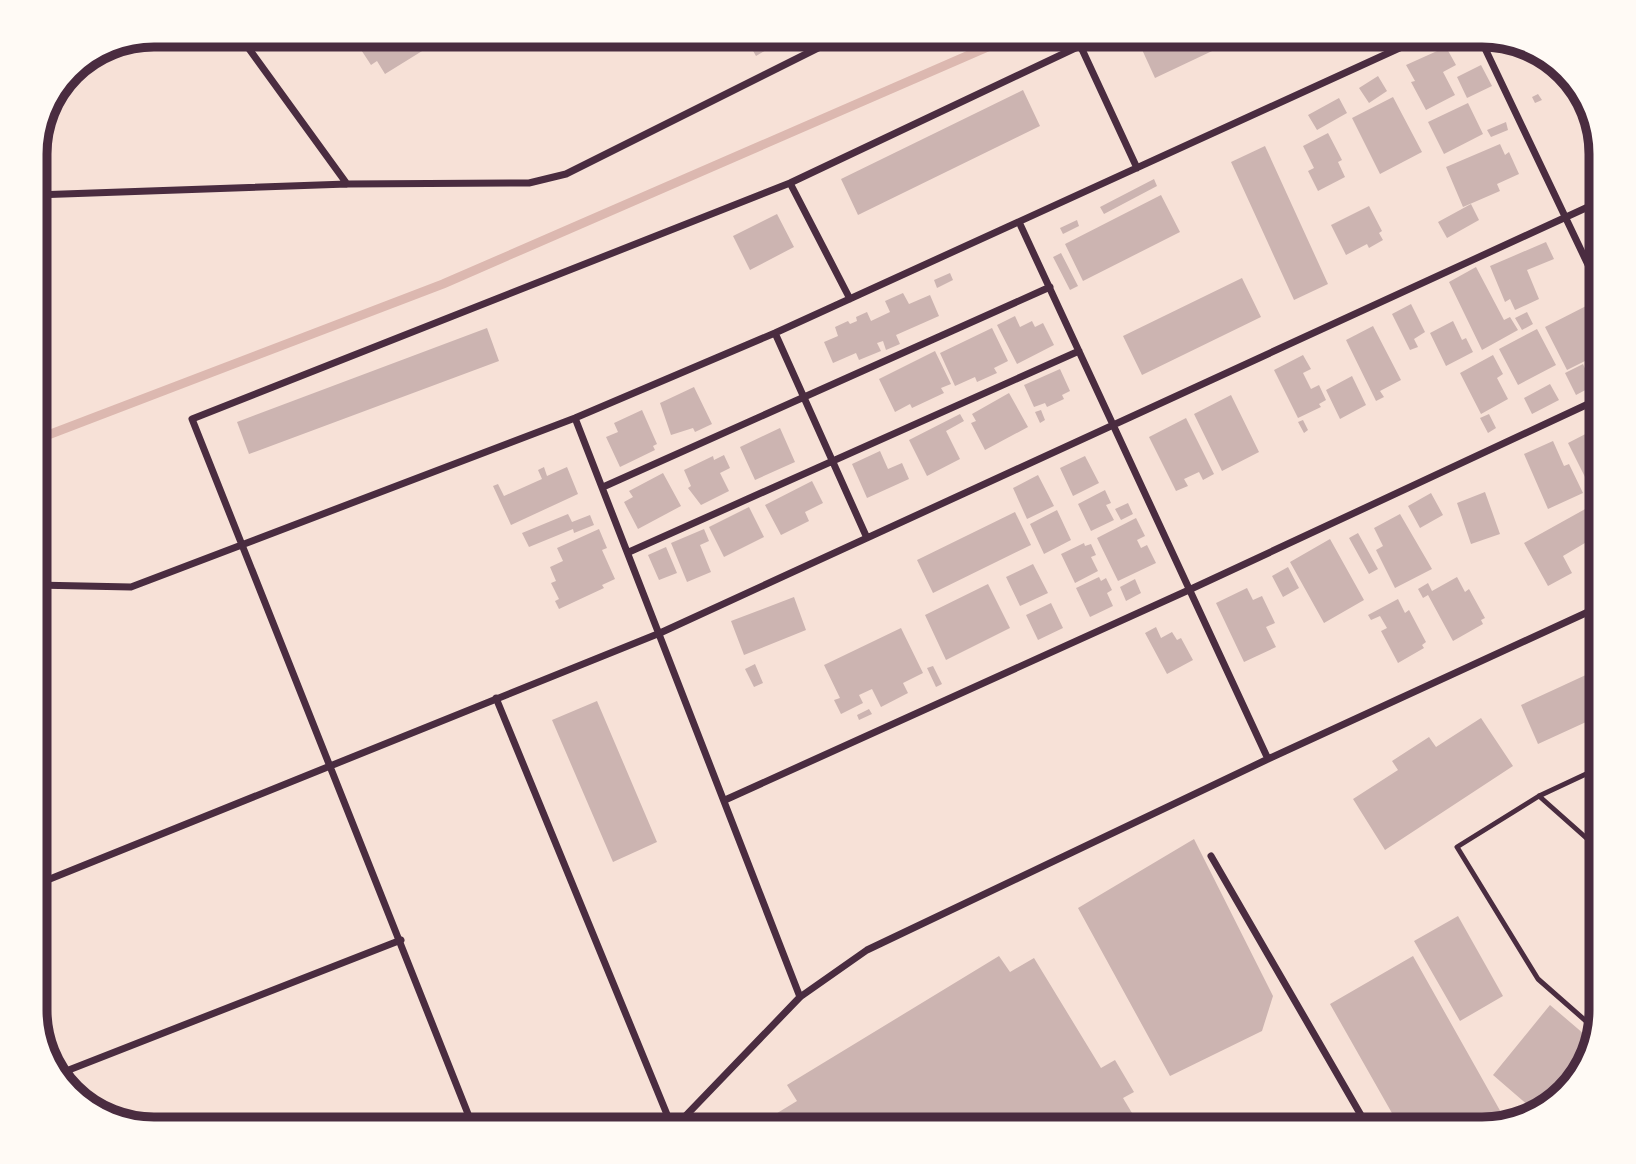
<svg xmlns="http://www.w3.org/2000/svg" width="1636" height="1164" font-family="Cabin,sans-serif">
	<rect width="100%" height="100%" fill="#f7e1d7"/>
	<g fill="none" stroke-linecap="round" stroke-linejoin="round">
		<path stroke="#dcb8b0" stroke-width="9" d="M35,440l408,-156 572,-249"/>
	</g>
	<path fill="#ccb4b1" d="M361,35h87l-63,39 -8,-13 -6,4 -17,-26z
		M744,35h48l-36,21z
		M1156,35h90l-91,43 -16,-35z
		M1446,47l10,18 -13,7 12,23 -29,15 -15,-28 4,-1 -9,-16z
		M1481,65l11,21 -25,12 -10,-21z
		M1378,76l9,15 -18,12 -10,-15z
		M1023,90l17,36 -182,89 -17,-36z
		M1538,94l4,6 -7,3 -3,-6z
		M1393,97l29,55 -42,22 -28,-56z
		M1339,98l8,15 -30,17 -9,-15z
		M1468,103l15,31 -39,20 -16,-32z
		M1506,122l2,8 -17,7 -4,-7z
		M1328,133l14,27 -4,2 7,15 -27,14 -10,-20 6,-3 -11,-22z
		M1500,144l5,11 4,-3 10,22 -22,10 3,7 -37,16 -17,-40z
		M1265,146l63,138 -34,16 -63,-138z
		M1154,179l3,7 -53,28 -4,-7z
		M1161,195l19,37 -97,49 -18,-37z
		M1471,204l8,16 -32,18 -9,-16z
		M1369,206l13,25 -3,2 4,7 -14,8 -2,-4 -21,11 -15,-30z
		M777,214l17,33 -44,23 -17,-34z
		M1077,220l2,6 -16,8 -3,-6z
		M1601,225v17l-6,-14z
		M1546,242l8,17 -27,11 12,29 -24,11 -5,-11 -5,3 -15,-36z
		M1061,253l17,33 -8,4 -17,-33z
		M1476,267l28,53 6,-3 8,13 -36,20 -33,-68z
		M950,273l3,7 -16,8 -3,-8z
		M1242,278l19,39 -119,58 -19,-39z
		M903,293l6,11 21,-9 9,21 -43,19 4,9 -14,6 -3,-9 -6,2 4,8 -22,9 -3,-7 -23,10 -9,-21 14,-6 -3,-9 13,-6 2,3 7,-3 -1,-4 11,-5 4,9 19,-9 -5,-11z
		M1411,304l14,28 -11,7 4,8 -8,3 -18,-36z
		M1588,305l13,26v35l-5,2 -5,-10 -24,12 -22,-43z
		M1527,312l6,12 -11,6 -7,-12z
		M1015,316l5,11 12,-6 3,6 8,-4 11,22 -37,19 -20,-39z
		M1453,321l9,19 4,-2 7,14 -27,14 -16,-33z
		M1373,326l28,54 -21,11 4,6 -8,4 -30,-61z
		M487,328l12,33 -250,93 -12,-32z
		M992,328l16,33 -14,7 3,5 -20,9 -2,-5 -20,9 -15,-33z
		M1537,329l19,36 -38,20 -19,-36z
		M935,351l16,33 -10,4 3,5 -32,15 -2,-4 -15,8 -16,-33z
		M1303,355l8,14 -8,4 8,16 8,-4 7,15 -7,4 2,3 -23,11 -24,-48z
		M1493,355l10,19 -6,4 11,21 -27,15 -21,-41z
		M1583,364l10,22 -17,9 -11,-22z
		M1060,369l10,22 -8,4 2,4 -17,8 -2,-4 -11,4 -10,-22z
		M1352,376l14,29 -26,14 -14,-29z
		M1550,384l9,16 -27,14 -8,-16z
		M694,387l18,37 -17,8 -2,-4 -22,7 -11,-32z
		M1009,393l19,34 -43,23 -14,-27 5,-2 -4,-7z
		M1231,395l28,57 -37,19 -28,-57z
		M642,410l15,34 -4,2 2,4 -35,17 -14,-30 12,-5 -4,-9z
		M1041,410l4,10 -5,3 -5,-11z
		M960,414l4,7 -18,10 14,28 -33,17 -18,-36z
		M1489,414l7,14 -8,5 -8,-15z
		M1186,418l28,56 -11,6 -4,-8 -15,7 4,7 -12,5 -27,-54z
		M1303,420l5,10 -4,3 -6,-11z
		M1601,426v63l-8,4 -25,-50z
		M780,428l15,34 -40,18 -15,-33z
		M1553,441l11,25 5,-2 14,29 -35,16 -24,-55z
		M880,451l8,18 14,-6 7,16 -42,19 -15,-34z
		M724,455l6,13 -10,5 9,18 -28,14 -13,-17 3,-2 -7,-16 29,-14 1,4z
		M1085,456l14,27 -26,13 -13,-28z
		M544,467l3,9 20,-9 11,27 -67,31 -18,-39 5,-2 6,12 38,-17 -4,-9z
		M663,473l18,33 -43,23 -14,-27 9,-5 -4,-6z
		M1038,475l16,31 -27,13 -14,-31z
		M812,481l11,22 -18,9 4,9 -28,14 -16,-30z
		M1105,490l6,13 -5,2 8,15 -23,11 -13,-27z
		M1485,492l15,42 -29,10 -14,-41z
		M1431,493l12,22 -23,13 -12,-22z
		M1601,502v11l-4,1 -3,-9z
		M1128,503l5,11 -12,6 -6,-11z
		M749,507l15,30 -40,20 -15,-30z
		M1587,508l14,26v9l-7,4 -4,-7 -27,16 9,17 -24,13 -24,-43z
		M1057,510l14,30 -27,14 -14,-30z
		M1015,512l16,33 -98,48 -16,-33z
		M568,514l4,8 18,-7 4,10 -20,8 -1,-4 -44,18 -7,-14z
		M1400,514l32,55 -37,19 -19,-38 7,-4 -9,-18z
		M1136,518l9,18 -8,4 4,8 6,-3 9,18 -38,18 -21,-43z
		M599,529l8,19 -5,2 13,29 -13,6 2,3 -45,21 -4,-8 4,-2 -8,-16 5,-2 -6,-14 13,-6 -6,-13z
		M704,529l5,12 -9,4 11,27 -24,10 -16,-39z
		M1358,533l20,36 -9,5 -20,-36z
		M1330,539l34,61 -40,23 -34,-61z
		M1084,543l1,3 6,-2 5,11 -5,2 7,14 -23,12 -14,-29z
		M666,547l11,26 -18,7 -11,-25z
		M1033,564l15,29 -28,13 -14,-29z
		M1288,567l11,21 -16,9 -11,-21z
		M1099,577l2,4 5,-3 6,12 -5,3 6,13 -23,11 -14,-29z
		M1457,577l8,15 4,-3 16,29 -4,2 2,4 -30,17 -25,-46 -5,3 -5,-9 10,-6 4,8z
		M1135,579l6,14 -15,8 -6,-14z
		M988,584l22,44 -64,32 -21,-45z
		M1247,588l6,12 9,-4 13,27 -9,4 10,20 -32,15 -28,-59z
		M794,597l12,33 -62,25 -13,-34z
		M1398,599l7,14 4,-3 17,32 -4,3 2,3 -26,15 -17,-32 6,-3 -7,-12 -9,4 -3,-5z
		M1051,603l12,25 -25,12 -12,-25z
		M1156,627l5,11 11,-6 5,8 4,-2 12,22 -26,14 -22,-41z
		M901,628l22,45 -20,10 5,10 -27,14 -9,-18 -13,6 4,8 -22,11 -7,-14 6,-2 -16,-33z
		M755,664l8,19 -9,4 -9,-18z
		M933,666l9,18 -6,3 -9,-19z
		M1601,668v58l-4,-9 -59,27 -17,-39z
		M597,701l60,141 -44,20 -61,-142z
		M869,709l3,5 -13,6 -2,-5z
		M1481,718l32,48 -128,84 -32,-51 45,-29 -6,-9 37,-24 7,10z
		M1194,839l79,157 -11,35 -92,45 -92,-168z
		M1458,916l45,80 -43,25 -46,-80z
		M999,956l11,16 24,-14 67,110 14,-8 19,32 -11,6 15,25 -11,6h-376l46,-28 -10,-16z
		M1413,956l62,110 32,57 -25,6h-81l-71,-125z
		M1550,1005l41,35 -14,42 -39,32 -45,-39z"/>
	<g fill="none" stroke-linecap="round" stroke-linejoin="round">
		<path stroke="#4a2c40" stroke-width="5" d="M1539,796l62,55
			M1595,1029l-57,-50 -81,-132 82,-51 62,-29"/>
		<path stroke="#4a2c40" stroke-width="7" d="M239,35l108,149
			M1398,35l6,11
			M1474,35l6,3 121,254
			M1080,45l57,123
			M790,183l60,116
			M35,195l312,-11 182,-1 37,-9 278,-139
			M1019,222l249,537
			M775,333l92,205
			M575,418l225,579
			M603,487l447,-200
			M629,552l450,-201
			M35,585l96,2 444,-169 200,-85 653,-298
			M496,698l177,431
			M725,800l466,-211 410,-191
			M1211,856l158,273
			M35,885l625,-252 941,-432
			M56,1075l345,-135
			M474,1129l-282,-710 598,-236 313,-148
			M673,1129l127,-132 67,-47 401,-191 333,-153"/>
	</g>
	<path d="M0 0H1636V1164H0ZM154 47H1482A107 107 0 0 1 1589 154V1010A107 107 0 0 1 1482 1117H154A107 107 0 0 1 47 1010V154A107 107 0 0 1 154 47Z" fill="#fffaf5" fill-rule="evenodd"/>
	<path fill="none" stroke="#4a2c40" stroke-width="9" d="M154 47H1482A107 107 0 0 1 1589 154V1010A107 107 0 0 1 1482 1117H154A107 107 0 0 1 47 1010V154A107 107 0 0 1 154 47Z"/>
</svg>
